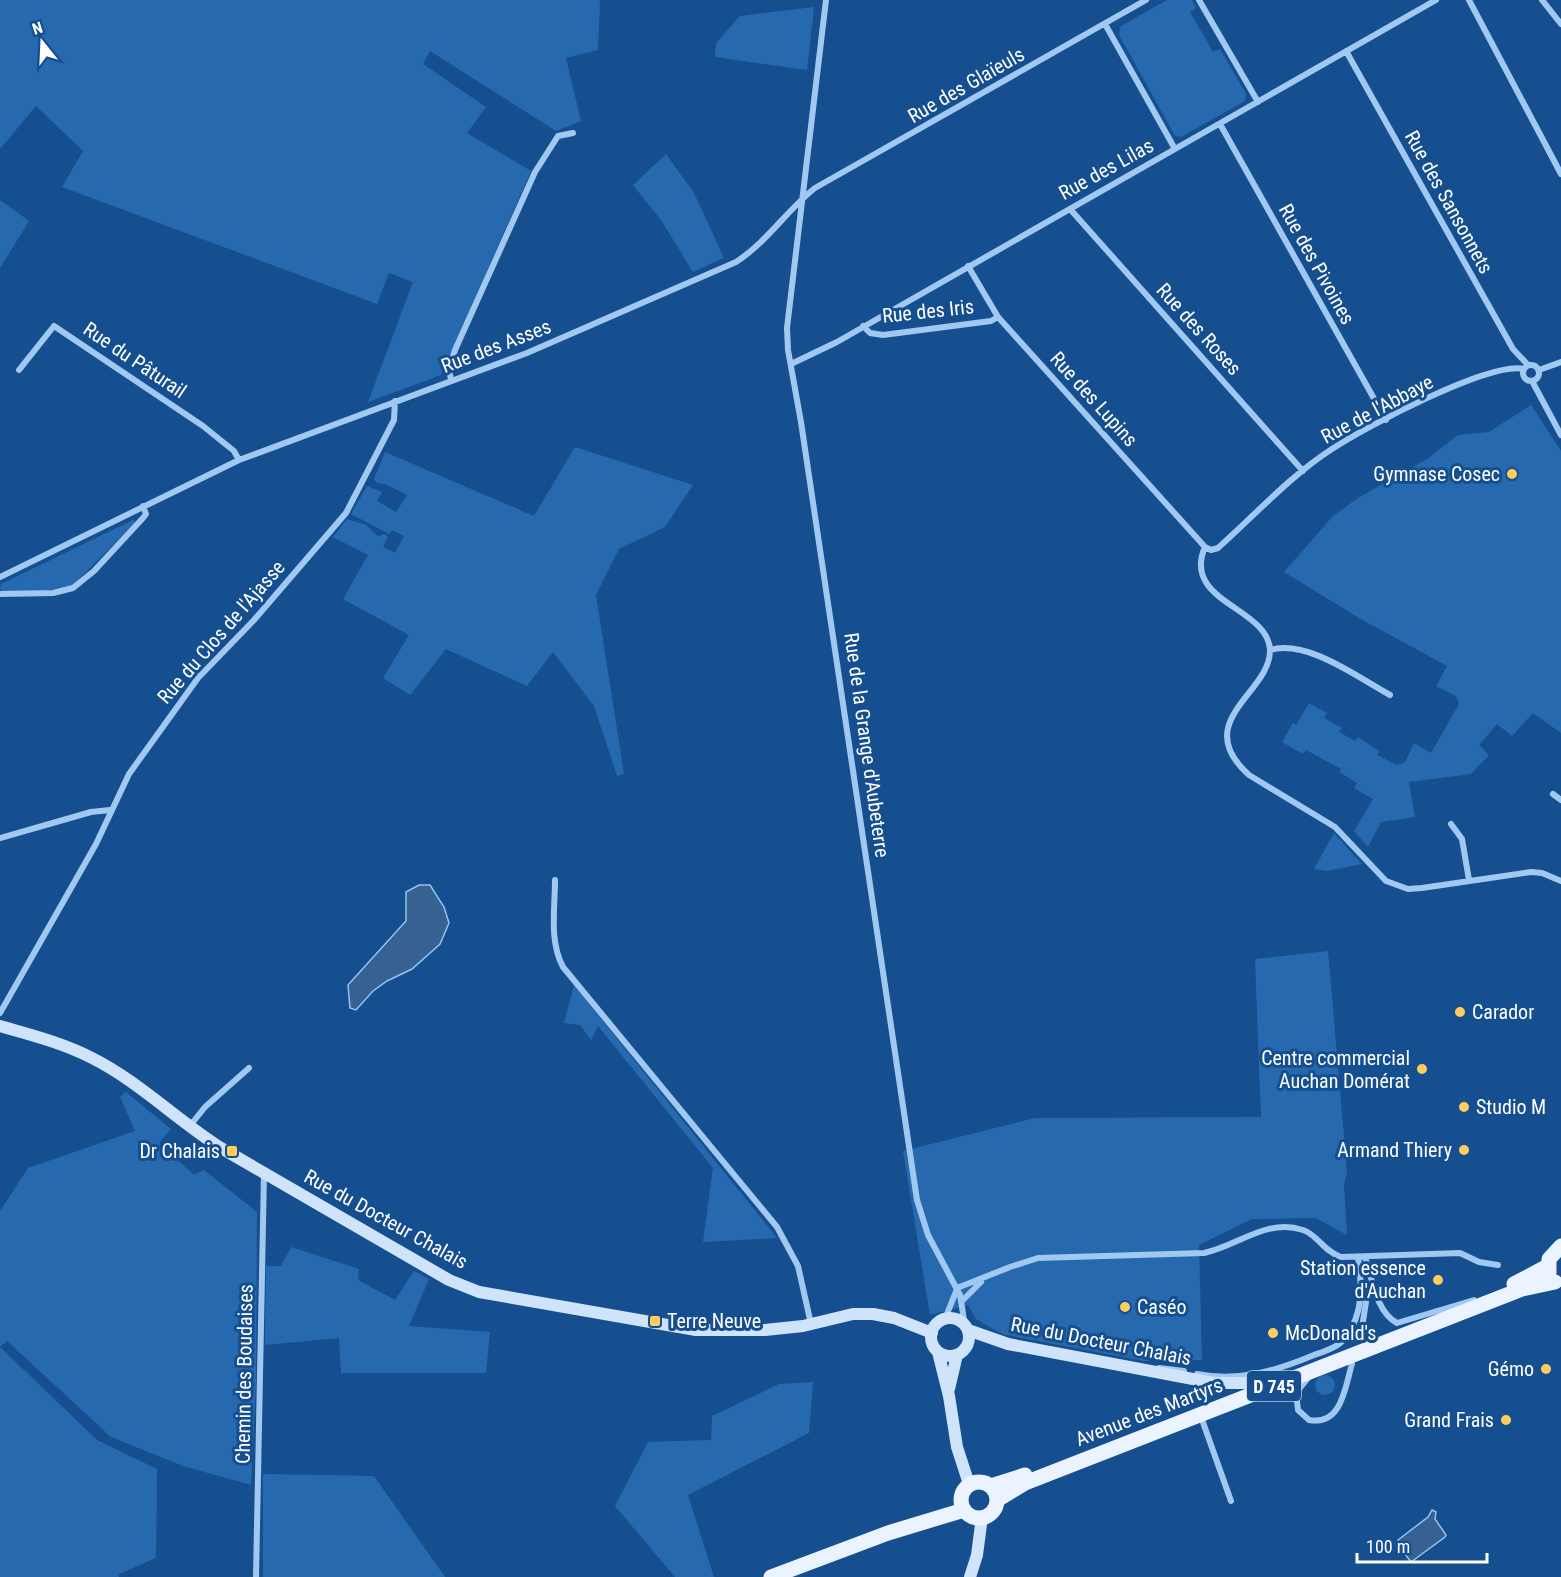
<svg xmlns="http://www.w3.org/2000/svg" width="1561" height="1577" font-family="'Roboto Condensed',sans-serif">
	<rect width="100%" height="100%" fill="#154f90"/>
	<path fill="#2769ae" d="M0,0h600l-2,50 -32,8 15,63 -25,10 -126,-80 -7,13 63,43 -19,26 64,38 -90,204 -73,27 45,-120 -24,-9 -12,31 -315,-117 21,-36 -47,-45 -36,43z
		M1167,0h25l4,8 -6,4 23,40 7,-3 26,45 -1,7 -64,36 -6,-1 -56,-101 2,-9z
		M814,7l-7,63 -92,-13 1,-14 24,-27z
		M666,154l28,39 30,65 -31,14 -32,-52 -28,-35z
		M0,200l29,21 -29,47z
		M1531,405l30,46v282l-28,-20 -21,23 -15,-12 -18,21 10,10 -18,19 -62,8 6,35 -34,5 -13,25 -14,-16 19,-32 -19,-11 3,-5 -18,-11 2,-3 -35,-19 -3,4 -21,-12 11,-19 3,2 13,-22 18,10 -3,5 18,10 -3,4 16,9 3,-4 21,14 -2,4 20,10 8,-3 9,-19 17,10 28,-49 -3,-8 -20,-10 11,-20 -88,-48 -75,-46 48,-55 26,-19 69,-39 31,-24 31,-3z
		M575,447l118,38 -28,42 -46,22 -23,46 28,179 -7,2 -23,-70 -41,-54 -26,34 -81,-37 -36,46 -27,-17 26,-43 -66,-36 25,-44 -35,-18 14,-18 19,6 12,11 6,-2 4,3 -5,10 12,6 9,-17 -12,-6 -3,4 -38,-20 16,-28 15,6 -5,9 19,11 11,-17 -22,-11 -8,-1 -3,-4 11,-27 149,64z
		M133,520l3,2 -64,64 -28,5 -40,1 -4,-3 1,-5z
		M1334,833l28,31 -35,7 -13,-2z
		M1328,951l19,221 -3,14 3,49 -31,-17 -64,1 -53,26 3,115 -58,1 -142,-27 -26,-15 -8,-14 -38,10 -27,-164 132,-33 226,-1 -6,-158z
		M574,985l203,253 -74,4 10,-74 -115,-142 -7,14 -11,-15 -16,-2z
		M126,1092l45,37 -12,14 35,32 10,-5 53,42 -1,171 -5,102 -68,-19 -72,-29 -104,-96 -7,6 97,93 60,29 -1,89 -37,16v3h-119v-366l28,-43 107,-37 -15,-34z
		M291,1247l68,22 -1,11 37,20 19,-29 15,8 -20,47 81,6 -4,41h-145l-2,-35 -74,7 1,-79h15z
		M1315 1385a10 10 0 1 1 20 0a10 10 0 1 1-20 0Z
		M813,1382l-4,51 -121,62 26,82h-39l-60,-71 33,-64 63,-2 1,-24 67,-32z
		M263,1474l111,2 71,101h-182z"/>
	<path fill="#376190" stroke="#93c3f4" stroke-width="1.5" d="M419,885h11l14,22 5,16 -9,21 -28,25 -25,12 -14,10 -17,19 -6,-2 -2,-23 58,-64v-29z
		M1432,1510l4,2 -1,7 11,16 -1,2 -34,25 -13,-17v-5l30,-23z"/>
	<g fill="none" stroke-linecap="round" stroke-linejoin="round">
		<path stroke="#a1c8f1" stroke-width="6" d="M826,0l-39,328 1,22 13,72 116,778 11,35 32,60 5,31
			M1199,0l59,102
			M1469,0l92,174
			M1542,0l19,24
			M1105,24l70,125
			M1346,51l167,298 15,16
			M1220,124l166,296
			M1070,209l233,262
			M968,266l30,51 207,230
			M863,326l7,7 13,2 108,-14 7,-4
			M791,364l46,-22 599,-342
			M1523 373a8 8 0 1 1 16 0a8 8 0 1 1-16 0Z
			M19,370l35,-44 149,100 31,25 5,9
			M1539,370l22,-8
			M451,380l-2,-11 6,-19 80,-178 23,-36 15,-3
			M1532,381l29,54
			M1205,547c-24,55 63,60 65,103 1,43 -81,71 -21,125l86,52 51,54 22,8 14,-1 109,-16 11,1 19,8
			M1205,547l6,3 7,-2c37,-33 72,-72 114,-99 31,-21 158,-88 192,-80
			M0,577l239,-117 288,-107 209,-91c31,-20 51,-52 79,-74l331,-188
			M0,594l53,-1 20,-5 21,-17 49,-53 3,-4 -3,-8
			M1270,650c37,-11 87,27 120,45
			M1553,794l8,6
			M1451,824l11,15 7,41
			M0,838l91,-26 19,-2
			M555,880c0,29 -6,61 8,87l214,260 21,39 13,58
			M0,1013l96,-169 33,-70 69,-96 56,-58 92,-107 48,-93 1,-19
			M189,1127l16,-20 44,-39
			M1365,1257c7,21 11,55 32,66l77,-23
			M957,1288l53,-21 28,-9 166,-5c34,-7 62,-35 99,-23 15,5 20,21 38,27l119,-4 19,9 19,3
			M962,1301l19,-19
			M945,1319l12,-30
			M1361,1334l5,-32 -2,-13
			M1159,1368l25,3
			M1197,1374c42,8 79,-3 117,-19 11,-4 25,-8 32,-18 18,-25 16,-52 12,-80
			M1308,1378l-12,15 2,17 11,10c33,6 36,-33 43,-56
			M1200,1414l31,87
			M256,1577l8,-404"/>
		<path stroke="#cfe4fb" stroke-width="12" d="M0,1026c31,9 63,17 92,32 46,23 85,62 129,90l228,132 30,12 217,38h69l38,-4 50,-12h20l21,4 38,15
			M931 1337a19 19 0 1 1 38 0a19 19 0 1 1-38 0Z
			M968,1330l40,14 206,39h51
			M938,1352l11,44 8,51 12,37
			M949,1389l8,-34
			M970,1577l7,-22 5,-38"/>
		<path stroke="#eaf3ff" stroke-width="15" d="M1549,1273v-14l12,-13
			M1514,1284l34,-18
			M961 1500a18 18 0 1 1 36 0a18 18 0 1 1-36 0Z
			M991,1486l34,-11
			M997,1500l28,-17 497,-194 33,-7
			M771,1577l117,-44 76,-23"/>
	</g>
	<g fill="#ffcc60" stroke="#154f90" stroke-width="2">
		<circle cx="1512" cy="474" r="6"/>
		<circle cx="1460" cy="1012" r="6"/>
		<circle cx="1422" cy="1069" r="6"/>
		<circle cx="1464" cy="1107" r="6"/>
		<circle cx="1464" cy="1150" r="6"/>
		<rect x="226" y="1145" width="12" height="12" rx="3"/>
		<circle cx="1438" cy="1280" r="6"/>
		<circle cx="1125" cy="1307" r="6"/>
		<rect x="649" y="1315" width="12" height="12" rx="3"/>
		<circle cx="1273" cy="1333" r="6"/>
		<circle cx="1546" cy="1369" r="6"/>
		<circle cx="1506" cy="1420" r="6"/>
	</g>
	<g text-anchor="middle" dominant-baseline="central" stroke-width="6" stroke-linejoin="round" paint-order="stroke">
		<rect fill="#154f90" stroke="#b9cade" stroke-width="1.5" x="1247" y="1371" width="54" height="30" rx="4.5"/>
		<g font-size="18" font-weight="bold" fill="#fff">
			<text x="1274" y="1386">D 745</text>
		</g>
		<g font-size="20" fill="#fff" stroke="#154f90">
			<text transform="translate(966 85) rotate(-30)">Rue des Glaïeuls</text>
			<text transform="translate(1106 169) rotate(-29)">Rue des Lilas</text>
			<text transform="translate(1449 202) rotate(61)">Rue des Sansonnets</text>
			<text transform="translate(1317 264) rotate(61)">Rue des Pivoines</text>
			<text transform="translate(928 311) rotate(-6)">Rue des Iris</text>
			<text transform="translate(1199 329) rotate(48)">Rue des Roses</text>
			<text transform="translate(496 346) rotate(-21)">Rue des Asses</text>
			<text transform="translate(135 360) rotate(34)">Rue du Pâturail</text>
			<text transform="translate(1094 399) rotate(48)">Rue des Lupins</text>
			<text transform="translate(1377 409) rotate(-28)">Rue de l'Abbaye</text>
			<text transform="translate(221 632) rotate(-49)">Rue du Clos de l'Ajasse</text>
			<text transform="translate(867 745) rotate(82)">Rue de la Grange d'Aubeterre</text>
			<text transform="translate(386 1219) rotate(29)">Rue du Docteur Chalais</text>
			<text transform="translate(1101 1341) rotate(11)">Rue du Docteur Chalais</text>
			<text transform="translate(244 1374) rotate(-89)">Chemin des Boudaises</text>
			<text transform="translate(1149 1412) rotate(-21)">Avenue des Martyrs</text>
		</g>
		<g font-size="20" fill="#fff" stroke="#154f90" text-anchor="end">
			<text x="1500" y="474">Gymnase Cosec</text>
			<text x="1472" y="1012" text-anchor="start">Carador</text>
			<text x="1410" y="1058">Centre commercial<tspan x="1410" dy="23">Auchan Domérat</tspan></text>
			<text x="1476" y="1107" text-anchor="start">Studio M</text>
			<text x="1452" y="1150">Armand Thiery</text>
			<text x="220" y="1151">Dr Chalais</text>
			<text x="1426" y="1268">Station essence<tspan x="1426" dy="23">d'Auchan</tspan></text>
			<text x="1137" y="1307" text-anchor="start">Caséo</text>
			<text x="667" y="1321" text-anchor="start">Terre Neuve</text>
			<text x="1285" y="1333" text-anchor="start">McDonald's</text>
			<text x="1534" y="1369">Gémo</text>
			<text x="1494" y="1420">Grand Frais</text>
		</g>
	</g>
	<g transform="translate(42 42) rotate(342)" stroke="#154f90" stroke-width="4.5" paint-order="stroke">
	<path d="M0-4.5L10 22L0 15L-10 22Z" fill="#ffffff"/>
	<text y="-9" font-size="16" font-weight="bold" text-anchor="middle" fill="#ffffff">N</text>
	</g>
	<path d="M1357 1553v9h130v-9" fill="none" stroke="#ffffff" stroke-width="3"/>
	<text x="1366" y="1553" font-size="18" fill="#ffffff" stroke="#154f90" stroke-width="4.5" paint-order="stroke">100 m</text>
</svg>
